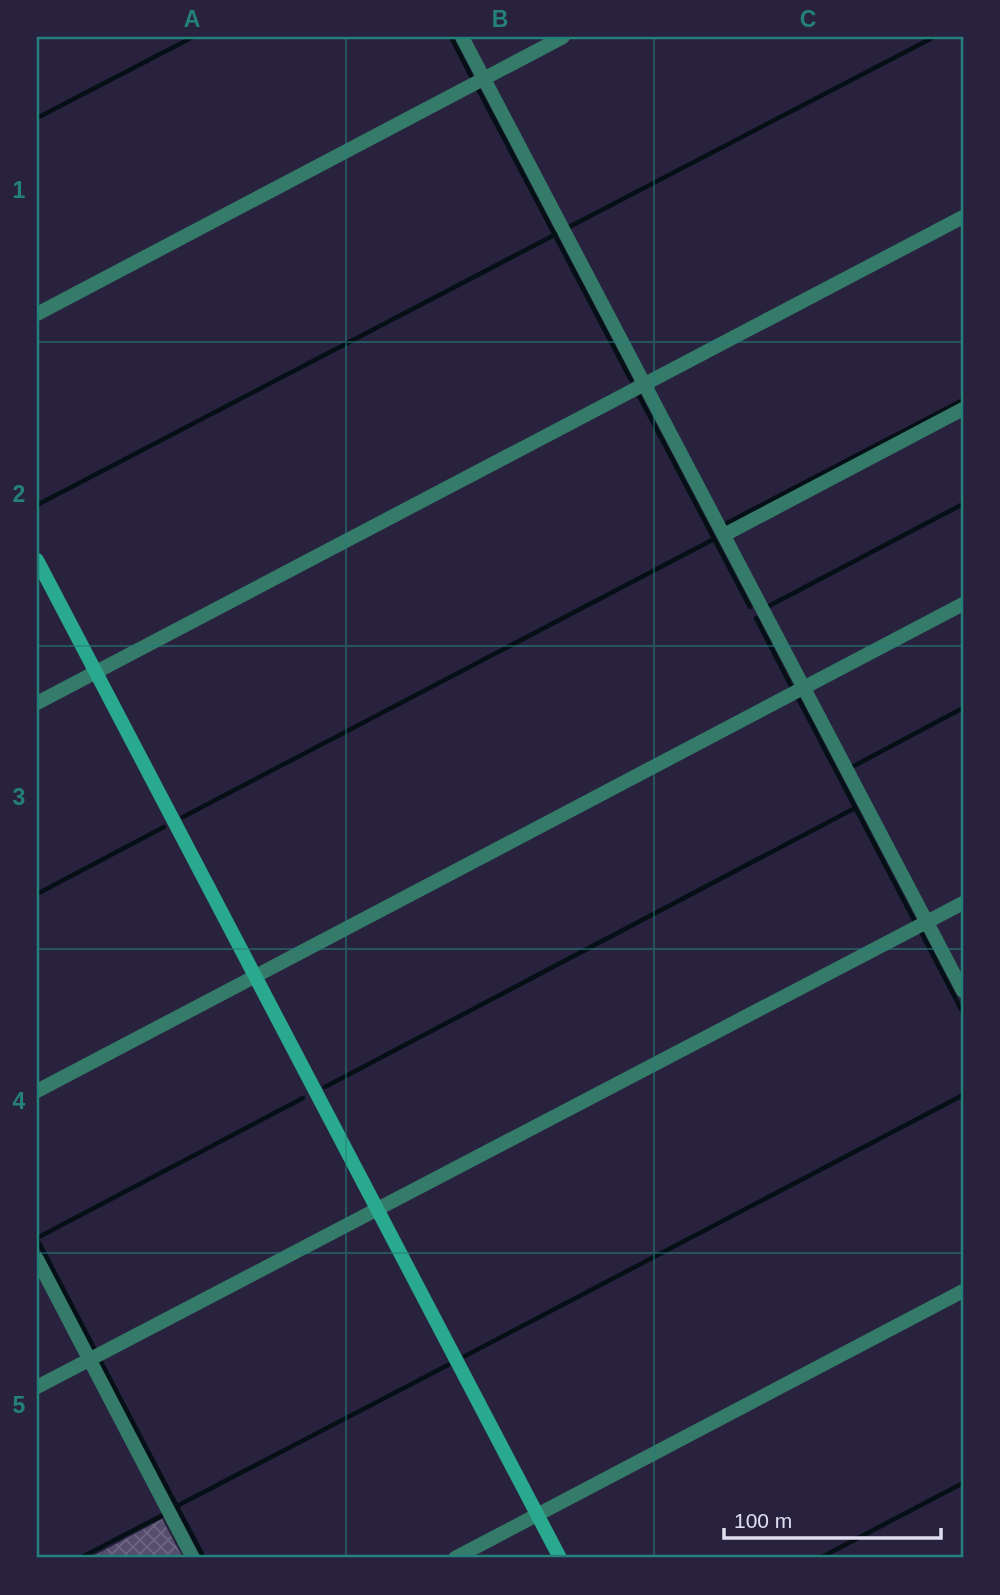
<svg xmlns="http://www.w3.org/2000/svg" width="1000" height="1595" font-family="Arial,sans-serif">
	<defs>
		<pattern id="building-cross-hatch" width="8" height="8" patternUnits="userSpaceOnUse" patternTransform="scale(1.75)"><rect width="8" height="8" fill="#544d6d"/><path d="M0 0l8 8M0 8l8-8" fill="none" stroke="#6c6682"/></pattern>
	</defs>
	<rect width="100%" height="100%" fill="#29223f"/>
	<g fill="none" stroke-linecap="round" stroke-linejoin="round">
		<path stroke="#050f16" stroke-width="4.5" d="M451,37l20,39
			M477,87l154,293
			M37,118l156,-81
			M569,227l365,-190
			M637,392l113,215
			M37,505l523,-273
			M727,523l236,-123
			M769,606l194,-102
			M756,618l35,68
			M798,698l116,222
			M852,767l111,-59
			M183,817l531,-278
			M37,894l127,-67
			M920,930l43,83
			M325,1087l530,-279
			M37,1238l266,-140
			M37,1239l59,113
			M465,1356l498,-261
			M100,1360l104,198
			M177,1506l271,-141
			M80,1558l81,-42
			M820,1558l143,-75"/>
	</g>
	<path fill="url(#building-cross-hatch)" d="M162,1519l21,39h-93z"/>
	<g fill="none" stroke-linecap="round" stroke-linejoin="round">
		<path stroke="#347b69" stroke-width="14" d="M462,37l501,954
			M37,314l526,-277
			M724,535l239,-126
			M37,703l926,-486
			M37,1091l926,-487
			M37,1259l156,299
			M37,1387l926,-484
			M455,1558l508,-267"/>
		<path stroke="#29aa8e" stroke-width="14" d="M37,560l523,998"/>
	</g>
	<path fill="none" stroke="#24807b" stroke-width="2" stroke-opacity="0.55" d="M346,37v1521M654,37v1521M37,342h926M37,646h926M37,949h926M37,1253h926"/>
	<rect width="1000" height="1595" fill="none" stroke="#29223f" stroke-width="77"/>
	<path d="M724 1528v10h217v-10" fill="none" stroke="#e1def1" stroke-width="3.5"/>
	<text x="734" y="1528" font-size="21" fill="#e1def1" stroke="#29223f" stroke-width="5" paint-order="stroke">100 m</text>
	<rect x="38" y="38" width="924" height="1518" fill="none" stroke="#24807b" stroke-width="2.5"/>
	<g font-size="23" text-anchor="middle" font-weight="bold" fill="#24807b">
		<text x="192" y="27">A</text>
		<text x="500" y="27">B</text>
		<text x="808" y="27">C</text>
		<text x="19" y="198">1</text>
		<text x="19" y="502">2</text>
		<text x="19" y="805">3</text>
		<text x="19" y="1109">4</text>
		<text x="19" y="1413">5</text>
	</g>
</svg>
